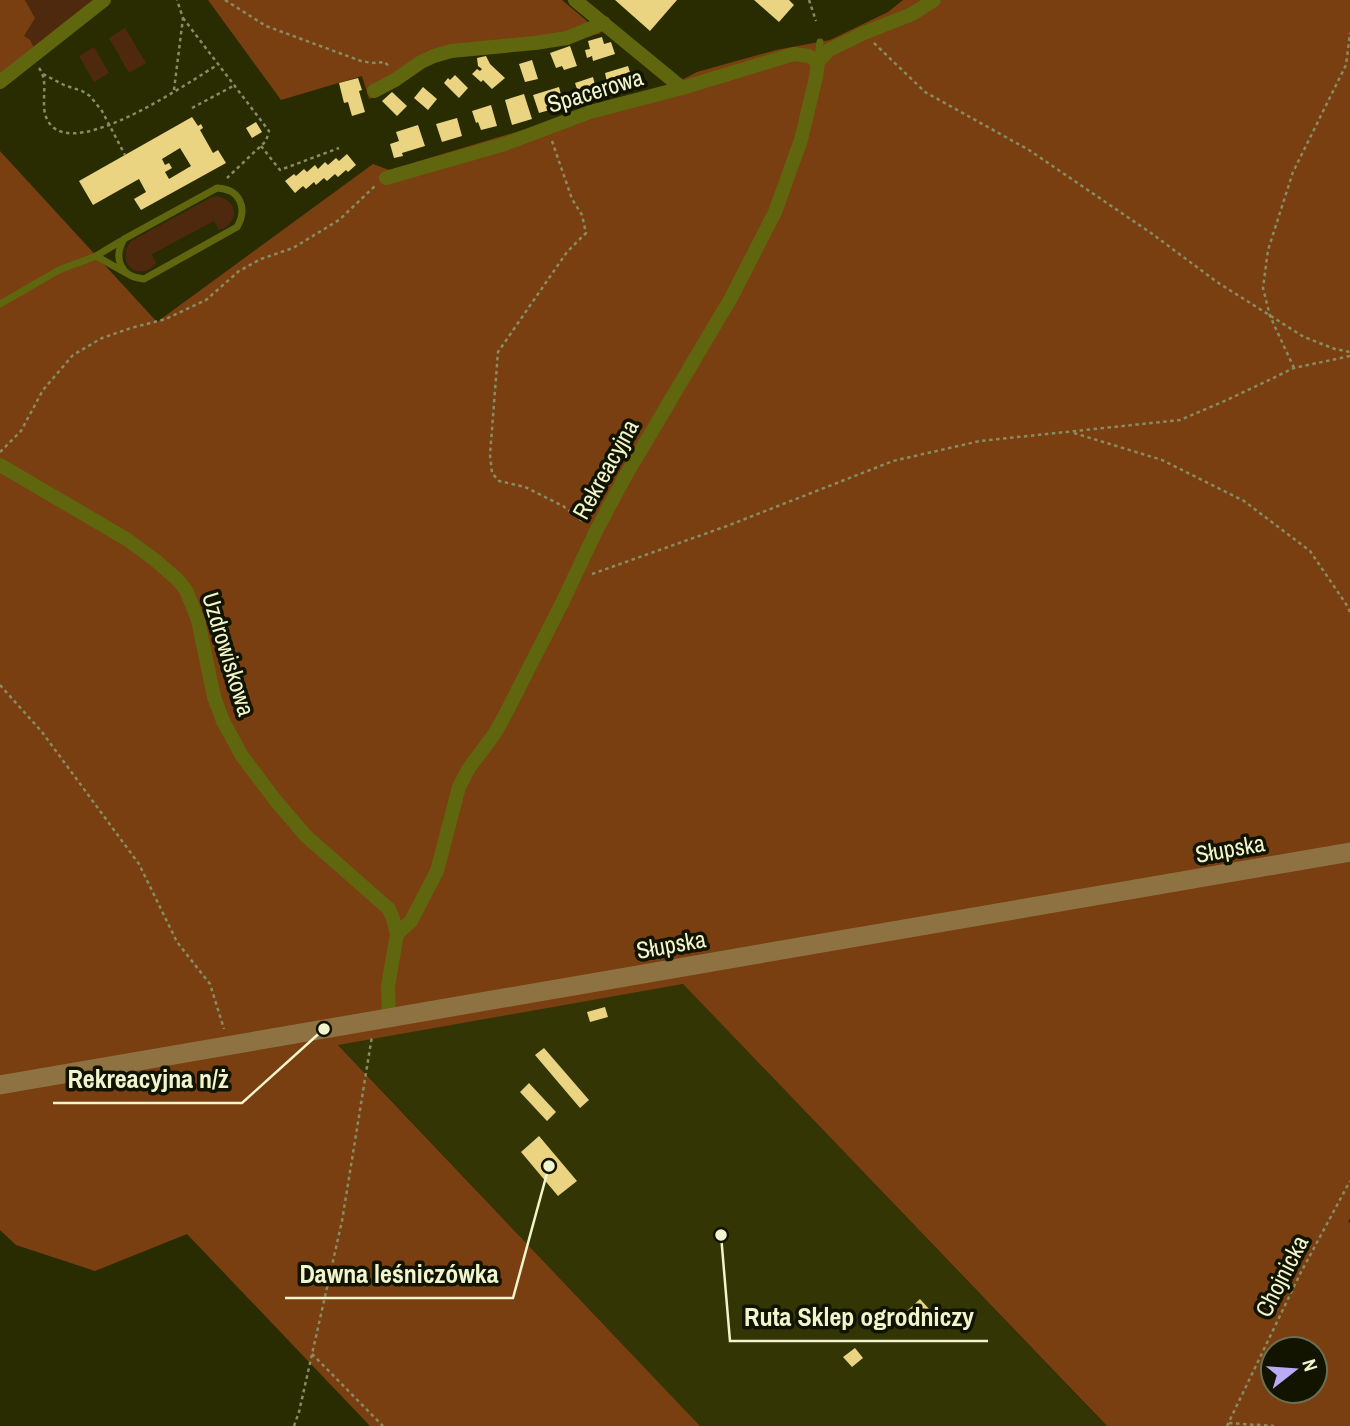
<svg xmlns="http://www.w3.org/2000/svg" width="1350" height="1426" font-family="'Archivo Narrow',sans-serif">
	<rect width="100%" height="100%" fill="#292c00"/>
	<path fill="#333604" d="M683,984l423,442h-406l-362,-382z"/>
	<path fill="#4f290d" d="M25,0h83l-70,56 -15,-20 12,-18z
		M125,28l21,35 -17,10 -20,-35z
		M94,47l15,26 -15,9 -15,-26z
		M217,196c22,5 23,27 2,34l-5,-9 -62,33 4,9c-17,21 -42,-1 -25,-22l81,-44z"/>
	<path fill="#793f10" fill-rule="evenodd" d="M0,0h25l10,18 -11,18 6,4 8,16 -38,31z
		M208,0h354l39,33 -34,10 -118,14 -20,5 -34,23 -26,14 -7,-23 -81,24z
		M903,0h447v1218l-2,4 2,1v203h-243l-424,-442 -345,61 362,381h-330l-183,-192 -92,37 -79,-26 -16,-15v-1079l157,171 216,-158 16,6 281,-84 27,-14 79,-22 54,-10 58,-28zM1273,1349h42v42h-42z"/>
	<path fill="#ead381" fill-rule="evenodd" d="M615,0h62l-27,31z
		M754,0h35l5,5 -15,17z
		M602,37l2,7 7,-2 4,12 -22,7 -1,-5 -5,2 -2,-8 5,-1 -2,-8z
		M570,46l7,20 -13,4 -2,-4 -6,2 -6,-15z
		M486,56l4,8 15,14 -13,11 -9,-9 -2,2 -9,-8 5,-5 3,2 2,-2 -4,-3 -1,-8z
		M532,60l6,19 -13,3 -6,-18z
		M628,66l6,19 -22,7 -2,-10h-3l-2,-9z
		M455,75l13,13 -9,10 -15,-15 4,-5 2,2z
		M593,77l5,19 -13,4 -2,-6 -4,1 -4,-12z
		M358,78l4,12 -3,1 6,21 -13,4 -4,-14 -4,1 -5,-20z
		M608,83l4,13 -10,4 -4,-14z
		M423,87l14,12 -9,11 -14,-12z
		M559,87l5,19 -25,7 -6,-18z
		M392,92l15,14 -10,10 -15,-15z
		M524,94l8,25 -20,6 -7,-25z
		M491,105l6,21 -16,4 -3,-8 -2,1 -4,-12z
		M192,117l6,9 3,-2 2,4 -3,2 13,23 5,-3 8,13 -85,47 -7,-11 12,-7 -7,-13 -46,26 -14,-24zM180,148l11,18 -22,13 -4,-7 7,-4 -3,-5 -4,2 -3,-6z
		M457,118l5,18 -20,6 -6,-18z
		M256,122l6,10 -10,6 -6,-10z
		M418,125l7,21 -23,7 1,3 -9,2 -4,-14 9,-3 -3,-9z
		M347,154l9,11 -8,7 -2,-2 -8,7 -3,-3 -8,7 -3,-3 -8,7 -2,-3 -8,7 -3,-3 -8,7 -10,-12 9,-7 2,2 8,-7 3,3 8,-7 3,4 7,-7 3,3 8,-7 3,3z
		M605,1007l3,10 -18,5 -3,-10z
		M544,1048l45,52 -9,8 -45,-53z
		M529,1083l27,29 -9,9 -27,-29z
		M539,1136l38,45 -19,15 -37,-44z
		M920,1299l10,11 -14,12 -9,-11z
		M855,1348l8,10 -11,9 -9,-10z"/>
	<g fill="none" stroke-linecap="round" stroke-linejoin="round">
		<path stroke="#888c63" stroke-width="2.5" stroke-dasharray="3.5 3.5" stroke-linecap="butt" d="M225,0l41,26 95,35 11,2 13,-1 4,5
			M809,0l7,21
			M183,18l86,113 -3,10 -39,37
			M874,43l51,49 104,58 122,83 66,49 87,55 31,12 15,3
			M39,68c12,16 -2,40 11,56 28,36 140,-43 169,-60
			M43,74l21,11 18,6 8,5 12,15 23,44
			M174,90l9,-72 -6,-18
			M192,108l43,-23
			M552,141l20,58 10,16 4,18 -19,19 -69,100 -8,103 2,18 7,8 26,6 38,19 22,17
			M261,146l19,24 59,-22
			M1294,368l-24,-52 -7,-28 5,-38 25,-78 53,-107 4,-32
			M1074,433l88,27 82,41 66,50 36,53 4,8
			M0,452l21,-21 22,-41 30,-35 29,-17 29,-10 35,-9 40,-19 33,-29 22,-12 32,-11 46,-28 36,-34
			M592,574l135,-48 166,-65 87,-20 200,-21 47,-20 67,-32 56,-12
			M0,685l42,47 97,132 38,78 33,42 14,45
			M312,1354l71,72
			M1229,1423l45,3
			M294,1426l5,-14 43,-191 30,-185
			M1227,1426l73,-152 50,-93"/>
		<path stroke="#60660d" stroke-width="7" d="M818,58l2,-16
			M217,188c23,1 31,20 20,39l-93,52c-24,-2 -31,-21 -20,-40z
			M96,256l30,17
			M0,304l59,-34 37,-14 25,-15"/>
		<path stroke="#60660d" stroke-width="14" d="M575,0l107,88
			M0,82l104,-82
			M374,91l21,-11 26,-18 13,-6 17,-5 84,-8 32,-5 37,-15
			M386,178l119,-34 85,-32 92,-24 112,-34 15,2 9,6
			M0,465l128,75 27,20 23,20 8,10 12,30 16,77 9,24 19,35 34,45 30,35 83,73 4,10 4,15
			M389,1018l-1,-32 9,-52 14,-13 26,-50 22,-84 10,-19 24,-32 10,-17 60,-118 33,-70 30,-56 105,-177 44,-86 26,-72 15,-63 2,-15 11,-12 35,-17 48,-19 22,-14"/>
		<path stroke="#8f7242" stroke-width="19" d="M0,1085l1350,-233"/>
	</g>
	<g text-anchor="middle" dominant-baseline="central" stroke-width="7" stroke-linejoin="round" paint-order="stroke">
		<g font-size="24" fill="#f0f5ce" stroke="#121400">
			<text transform="translate(595 90) rotate(-17)">Spacerowa</text>
			<text transform="translate(605 469) rotate(-61)">Rekreacyjna</text>
			<text transform="translate(229 654) rotate(73)">Uzdrowiskowa</text>
			<text transform="translate(1230 848) rotate(-10)">Słupska</text>
			<text transform="translate(671 944) rotate(-10)">Słupska</text>
			<text transform="translate(1281 1276) rotate(-63)">Chojnicka</text>
		</g>
	</g>
	<path fill="none" stroke="#f0f5ce" stroke-width="2.5" d="M324 1029L242 1103H53M549 1166L513 1298H285M721 1235L730 1341H988"/>
	<g fill="#f0f5ce" stroke="#121400" stroke-width="2.5">
		<circle cx="324" cy="1029" r="7"/>
		<circle cx="549" cy="1166" r="7"/>
		<circle cx="721" cy="1235" r="7"/>
	</g>
	<g font-size="26" text-anchor="middle" font-weight="bold" fill="#f0f5ce" stroke="#121400" stroke-width="7" stroke-linejoin="round" paint-order="stroke">
		<text x="148" y="1088">Rekreacyjna n/ż</text>
		<text x="399" y="1283">Dawna leśniczówka</text>
		<text x="859" y="1326">Ruta Sklep ogrodniczy</text>
	</g>
	<g transform="translate(1294 1370) rotate(73)"><circle r="33" fill="#121400" stroke="#6b6e52" stroke-width="2"/>
	<path d="M0-5L12 26L0 18L-12 26Z" fill="#bbaaf6"/>
	<text y="-10" font-size="19" font-weight="bold" text-anchor="middle" fill="#f0f5ce">N</text>
	</g>
</svg>
